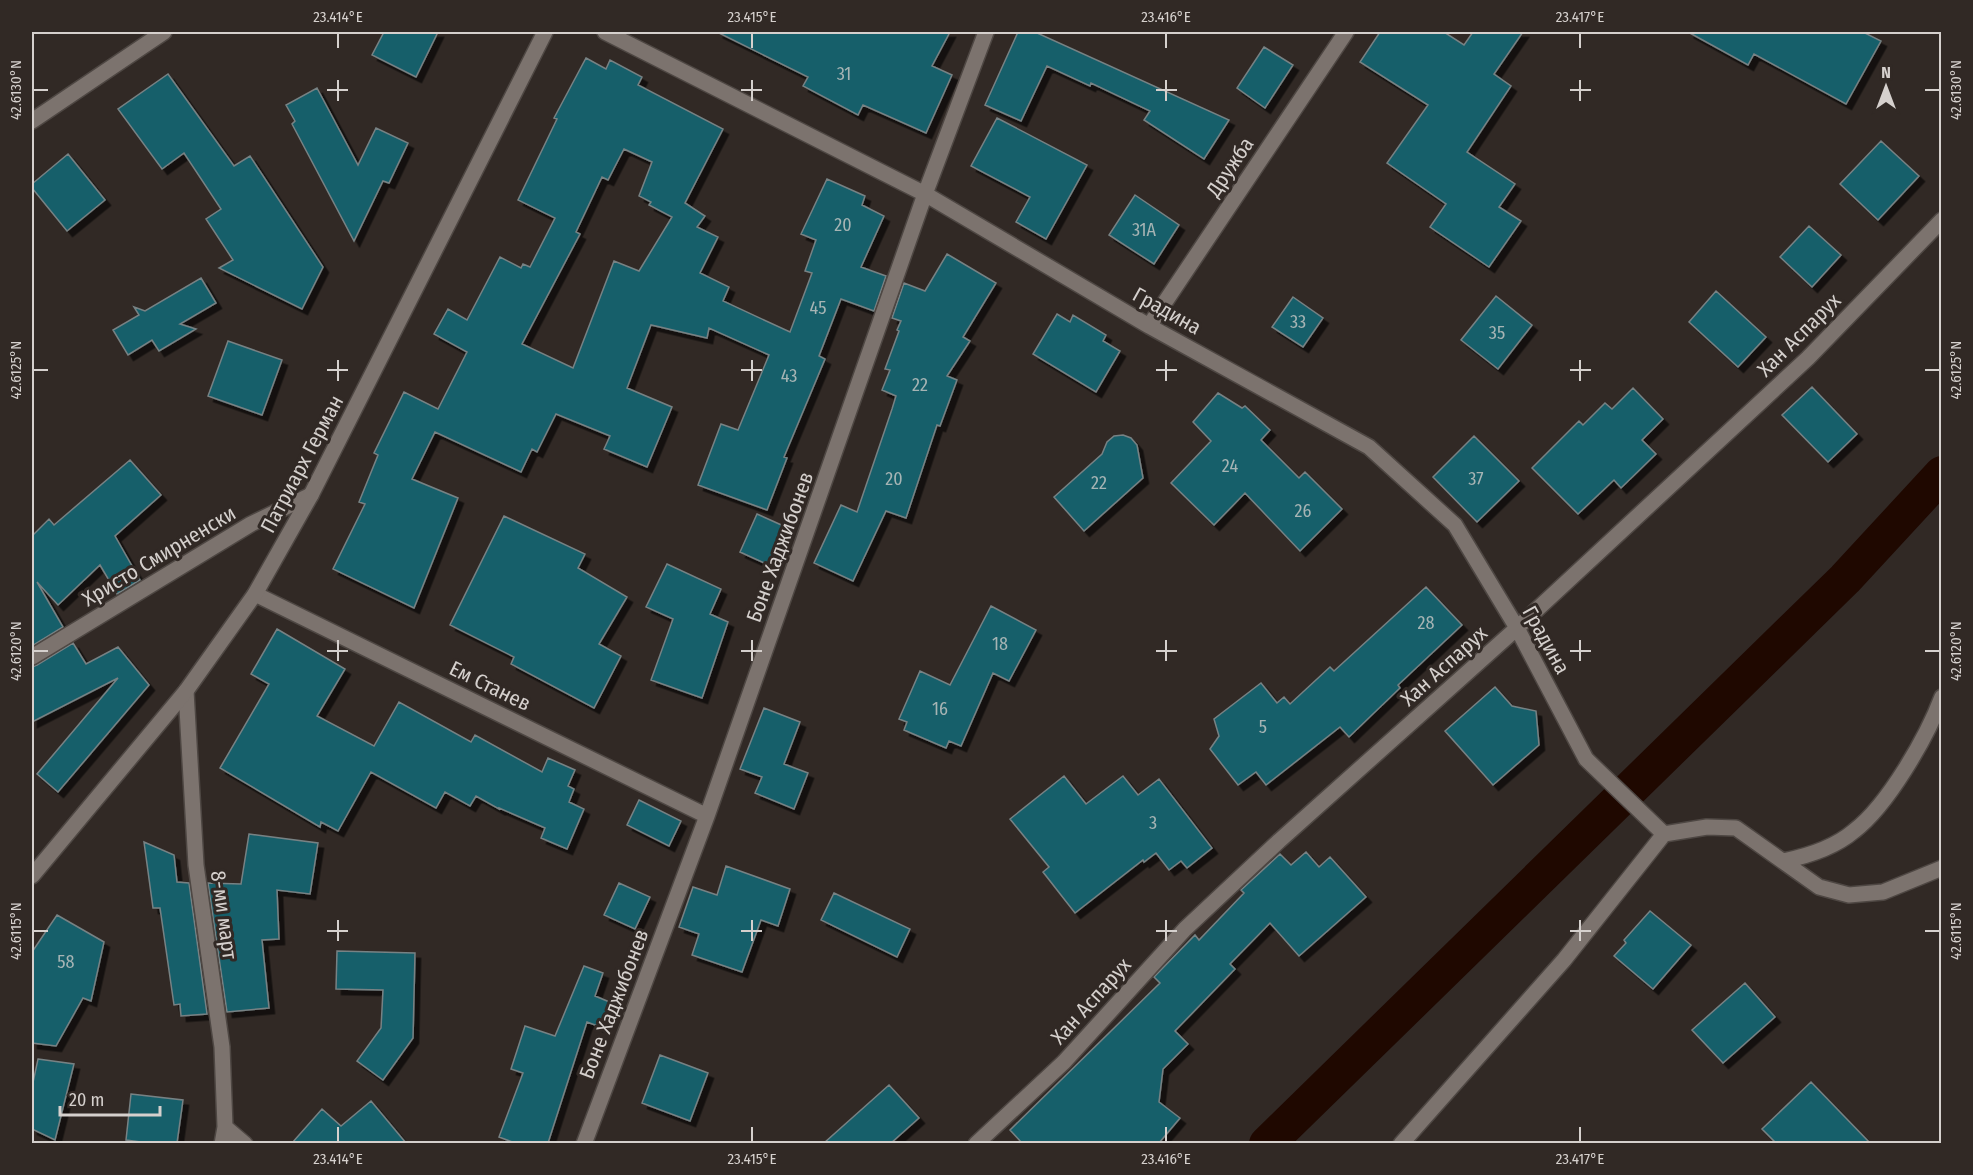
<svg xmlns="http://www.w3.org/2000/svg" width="1973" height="1175" font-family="'Fira Sans Condensed',sans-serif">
	<defs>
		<filter id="shadow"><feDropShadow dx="5.5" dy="5.5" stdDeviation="0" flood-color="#0009"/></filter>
	</defs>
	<rect width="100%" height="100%" fill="#312925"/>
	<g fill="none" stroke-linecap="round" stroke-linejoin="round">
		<path stroke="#1f0800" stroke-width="36" d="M1267,1144l578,-565 97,-105"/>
	</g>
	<path fill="#175f6b" stroke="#778284" stroke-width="1.5" fill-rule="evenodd" filter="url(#shadow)" d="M384,32h54l-22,45 -44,-22z
		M717,32h233l-18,34 20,9 -26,58 -63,-28 -5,10 -55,-29 5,-9z
		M1018,32h17l194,88 -25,39 -60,-39 6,-9 -59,-28 -1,3 -43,-20 -26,55 -36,-16z
		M1380,32h64l20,13 9,-13h50l-29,42 17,12 -44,66 48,32 -16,23 22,14 -32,46 -59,-40 16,-23 -59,-41 41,-58 -68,-43z
		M1688,32h175l18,9 -35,63 -92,-50 -6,11z
		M1264,47l29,18 -28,43 -28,-20z
		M586,58l20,11 4,-9 32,17 -4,8 85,44 -38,74 20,13 -8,11 21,10 -18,36 29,14 -6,14 67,31 22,-59 -7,-2 11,-31 -15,-6 26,-55 38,17 -3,9 22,11 -23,51 25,9 -12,35 -33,-12 -22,57 6,3 -41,98 3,1 -20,52 -69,-25 23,-61 17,6 31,-75 -60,-27 -2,10 -56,-13 -24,63 45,19 -25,60 -43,-18 6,-13 -54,-22 -19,38 -5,-3 -11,23 -86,-40 -23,47 46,19 -44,110 -81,-39 32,-65 -6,-2 19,-47 -4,-2 30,-61 34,17 29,-57 -33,-18 14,-25 19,11 33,-63 21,11 2,-4 7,3 25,-49 -37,-18 39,-81 -3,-1zM624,149l28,13 -13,34 12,6 -2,3 23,12 -33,54 -25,-10 -41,107 -51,-24 58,-110 -4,-2 26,-55 6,3z
		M168,74l66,92 16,-10 73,111 -21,42 -83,-41 14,-8 -27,-41 15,-10 -37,-56 -22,16 -44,-60z
		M317,88l41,77 18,-37 32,15 -19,40 -6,-2 -29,60 -62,-117 3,-3 -9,-16z
		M997,118l90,47 -41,74 -30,-17 14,-25 -59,-31z
		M1881,141l38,35 -41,44 -38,-36z
		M68,154l37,46 -38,31 -35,-43v-4z
		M1135,195l44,30 -25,39 -45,-29z
		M1809,226l32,29 -29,32 -32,-30z
		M947,254l49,29 -33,54 7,4 -23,35 10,4 -17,46 -3,-1 -31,93 -20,-7 -33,70 -39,-18 27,-58 16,7 35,-103 4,-13 -14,-6 8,-20 -5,-1 14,-38 -2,-1 4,-9 -9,-3 12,-35 21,8z
		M201,278l15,25 -36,21 16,5 -37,22 -7,-11 -24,15 -15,-25 26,-15 -5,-8 11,4z
		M1716,291l50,46 -28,30 -49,-45z
		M1496,296l36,29 -34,44 -37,-29z
		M1293,297l30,21 -20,29 -31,-20z
		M1057,314l13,8 3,-7 33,20 -3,6 17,10 -24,41 -63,-38z
		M228,341l54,19 -20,55 -54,-19z
		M1812,387l45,47 -29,28 -46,-47z
		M1633,388l30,31 -21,21 14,14 -35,34 -7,-8 -36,34 -46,-46 47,-47 4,4 22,-22 7,6z
		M1218,393l24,15 3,-2 25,24 -9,10 38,38 6,-6 37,37 -42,42 -55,-58 -31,32 -43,-42 40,-42 -18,-19z
		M1123,435l8,3 6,7 6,33 -59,53 -30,-34 48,-43 5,-12 7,-6z
		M1474,436l45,45 -42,41 -44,-45z
		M130,460l31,35 -46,41 25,44 -23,14 -17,-29 -42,40 -21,-23 26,45 -31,19v-110l17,-17 5,6z
		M757,514l31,14 -17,38 -31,-14z
		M504,516l81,38 -7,14 49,29 -28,47 22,12 -27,52 -83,-44 3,-7 -64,-32z
		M667,564l54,25 -11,25 18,8 -26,76 -51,-18 22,-61 -27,-12z
		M1426,587l36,38 -64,60 2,3 -51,49 -9,-10 -74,58 -10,-13 -18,13 -28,-36 9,-13 -5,-17 47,-36 16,20 7,-6 6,7 40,-37 4,4z
		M991,606l45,24 -27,51 -16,-8 -32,73 -12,-5 -3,7 -42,-18 3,-8 -8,-3 21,-48 30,14z
		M277,629l68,40 -28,47 57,30 25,-44 72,40 4,-7 67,37 6,-14 27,12 -7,16 6,3 -5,13 15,7 -17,40 -26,-11 4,-10 -46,-20v1l-23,-13 -6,10 -25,-14 -9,16 -65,-36 -33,59 -17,-9 -1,5 -100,-59 49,-84 -18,-10z
		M73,643l13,21 32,-17 31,38 -91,107 -21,-18 81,-96 -86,44v-55l5,-2z
		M1495,687l17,19 24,5 3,34 -46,40 -48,-54z
		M764,708l36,14 -16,42 24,9 -14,36 -39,-16 7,-16 -22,-8z
		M1064,776l22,28 37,-28 15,19 21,-16 53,69 -25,20 -6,-7 -12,9 -13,-17 -12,9 -1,-2 -68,53 -32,-41 6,-5 -39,-48z
		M639,800l42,21 -12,25 -42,-21z
		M249,834l69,9 -8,51 -33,-4 2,49 -17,1 7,68 -42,4 -19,-129 33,1z
		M144,842l30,13 3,27 12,1 18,131 -26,2 -1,-12 -6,1 -14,-97h-7z
		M1306,852l13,15 11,-10 36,40 -67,59 -29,-33 -40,41 5,5 -60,62 13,13 -25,25 -4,33 21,16 -21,25h-137l-12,-13 150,-147 -6,-6 41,-42 4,5 45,-47 -3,-3 39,-36 11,11z
		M726,866l64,23 -12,37 -17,-6 -19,52 -50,-17 7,-21 -20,-7 14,-40 24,8z
		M619,883l31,14 -15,32 -31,-14z
		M834,893l76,36 -13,28 -76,-37z
		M1650,911l41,34 -38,44 -39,-33 12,-13 -2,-3z
		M57,915l47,27 -13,59 -8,-3 -27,48 -24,-3v-91z
		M337,951l78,2 -2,85 -30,42 -26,-19 24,-33 2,-38 -47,-1z
		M584,966l19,7 -8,23 17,7 -9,25 -16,-6 -39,121h-33l-16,-6 24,-64 -12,-4 14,-43 30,10z
		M1745,983l30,34 -52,46 -31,-33z
		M660,1055l48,18 -18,48 -48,-18z
		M38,1059l36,5 -19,76 -23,-11v-42z
		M1811,1082l59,61h-94l-14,-14z
		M889,1085l30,33 -28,25h-67z
		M131,1094l52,6 -6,43h-29l-22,-3z
		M371,1101l35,42h-114l30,-34 19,17z"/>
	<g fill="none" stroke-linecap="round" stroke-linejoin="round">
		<defs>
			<path id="minor" d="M605,32l320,162 224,132 220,121 86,78 62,103 69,131 78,75
				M32,121l132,-89
				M1149,326l197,-294
				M255,594l452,222
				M32,657l219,-133 60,-29
				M186,691l10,174 26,182 3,80 -3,17
				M1783,861c25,-5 51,-13 71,-30 34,-26 73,-94 88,-134
				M225,1127l20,17
				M584,1144l123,-328 218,-622 61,-162
				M976,1144l88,-82 121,-133 94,-88 238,-213 291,-270 134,-138
				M1401,1144l163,-184 100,-126 43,-7 29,1 83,59 30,8 34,-3 59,-24"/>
			<path id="tertiary" d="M32,876l154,-185 69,-97 56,-99 234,-463"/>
		</defs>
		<use href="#minor" stroke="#4e4743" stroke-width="18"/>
		<use href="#tertiary" stroke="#4e4743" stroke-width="18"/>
		<use href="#minor" stroke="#7c736e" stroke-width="15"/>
		<use href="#tertiary" stroke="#7c736e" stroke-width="15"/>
	</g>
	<path fill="none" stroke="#d5d0cd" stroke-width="2" d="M338,33v15M752,33v15M1166,33v15M1580,33v15M338,80v21M752,80v21M1166,80v21M1580,80v21M33,90h15M327,90h21M741,90h21M1156,90h21M1570,90h21M1925,90h15M338,360v21M752,360v21M1166,360v21M1580,360v21M33,370h15M327,370h21M741,370h21M1156,370h21M1570,370h21M1925,370h15M338,640v21M752,640v21M1166,640v21M1580,640v21M33,651h15M327,651h21M741,651h21M1156,651h21M1570,651h21M1925,651h15M338,920v21M752,920v21M1166,920v21M1580,920v21M33,931h15M327,931h21M741,931h21M1156,931h21M1570,931h21M1925,931h15M338,1127v15M752,1127v15M1166,1127v15M1580,1127v15"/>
	<g text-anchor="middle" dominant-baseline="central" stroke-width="6" stroke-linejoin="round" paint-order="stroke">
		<g font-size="18" fill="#a6b4b4">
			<text x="844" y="74">31</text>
			<text x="843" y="225">20</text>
			<text x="1144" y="230">31А</text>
			<text x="818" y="308">45</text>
			<text x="1298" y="322">33</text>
			<text x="1497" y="333">35</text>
			<text x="789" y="376">43</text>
			<text x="920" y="385">22</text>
			<text x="1230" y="466">24</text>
			<text x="894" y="479">20</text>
			<text x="1476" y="479">37</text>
			<text x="1099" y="483">22</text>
			<text x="1303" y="511">26</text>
			<text x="1426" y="623">28</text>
			<text x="1000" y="644">18</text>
			<text x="940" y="709">16</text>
			<text x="1263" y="727">5</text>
			<text x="1153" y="823">3</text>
			<text x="66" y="962">58</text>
		</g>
		<g font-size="21" fill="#d5d0cd" stroke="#312925">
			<text transform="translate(1230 167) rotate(-56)">Дружба</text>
			<text transform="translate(1167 311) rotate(29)">Градина</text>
			<text transform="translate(1799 335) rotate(-45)">Хан Аспарух</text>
			<text transform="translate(302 464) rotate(-62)">Патриарх Герман</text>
			<text transform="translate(780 547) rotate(-70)">Боне Хаджибонев</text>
			<text transform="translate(159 556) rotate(-31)">Христо Смирненски</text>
			<text transform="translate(1546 640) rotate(61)">Градина</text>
			<text transform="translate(1444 666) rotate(-42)">Хан Аспарух</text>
			<text transform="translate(490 686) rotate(26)">Ем Станев</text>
			<text transform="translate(224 915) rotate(82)">8-ми март</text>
			<text transform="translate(1091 1001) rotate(-48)">Хан Аспарух</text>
			<text transform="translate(614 1004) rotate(-69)">Боне Хаджибонев</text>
		</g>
	</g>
	<rect width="1973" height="1175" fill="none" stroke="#312925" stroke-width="66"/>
	<g transform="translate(1886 87)" stroke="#312925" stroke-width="4.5" paint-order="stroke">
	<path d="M0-4.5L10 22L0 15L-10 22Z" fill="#d5d0cd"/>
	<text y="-9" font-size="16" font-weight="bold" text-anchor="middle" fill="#d5d0cd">N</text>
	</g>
	<path d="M60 1106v9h100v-9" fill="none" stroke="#d5d0cd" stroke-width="3"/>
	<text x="69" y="1106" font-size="18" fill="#d5d0cd" stroke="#312925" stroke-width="4.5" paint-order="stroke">20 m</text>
	<rect x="33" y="33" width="1907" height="1109" fill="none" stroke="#d5d0cd" stroke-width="2"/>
	<g font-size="15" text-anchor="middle" fill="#d5d0cd">
		<text x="338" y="22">23.414°E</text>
		<text x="752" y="22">23.415°E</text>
		<text x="1166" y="22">23.416°E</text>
		<text x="1580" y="22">23.417°E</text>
		<text transform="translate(16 90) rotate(-90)" y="5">42.6130°N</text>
		<text transform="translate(1956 90) rotate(-90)" y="5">42.6130°N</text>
		<text transform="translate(16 370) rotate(-90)" y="5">42.6125°N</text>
		<text transform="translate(1956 370) rotate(-90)" y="5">42.6125°N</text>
		<text transform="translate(16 651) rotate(-90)" y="5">42.6120°N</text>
		<text transform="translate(1956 651) rotate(-90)" y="5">42.6120°N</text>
		<text transform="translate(16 931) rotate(-90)" y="5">42.6115°N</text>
		<text transform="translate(1956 931) rotate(-90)" y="5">42.6115°N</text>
		<text x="338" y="1164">23.414°E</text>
		<text x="752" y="1164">23.415°E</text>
		<text x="1166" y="1164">23.416°E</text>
		<text x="1580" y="1164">23.417°E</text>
	</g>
</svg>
